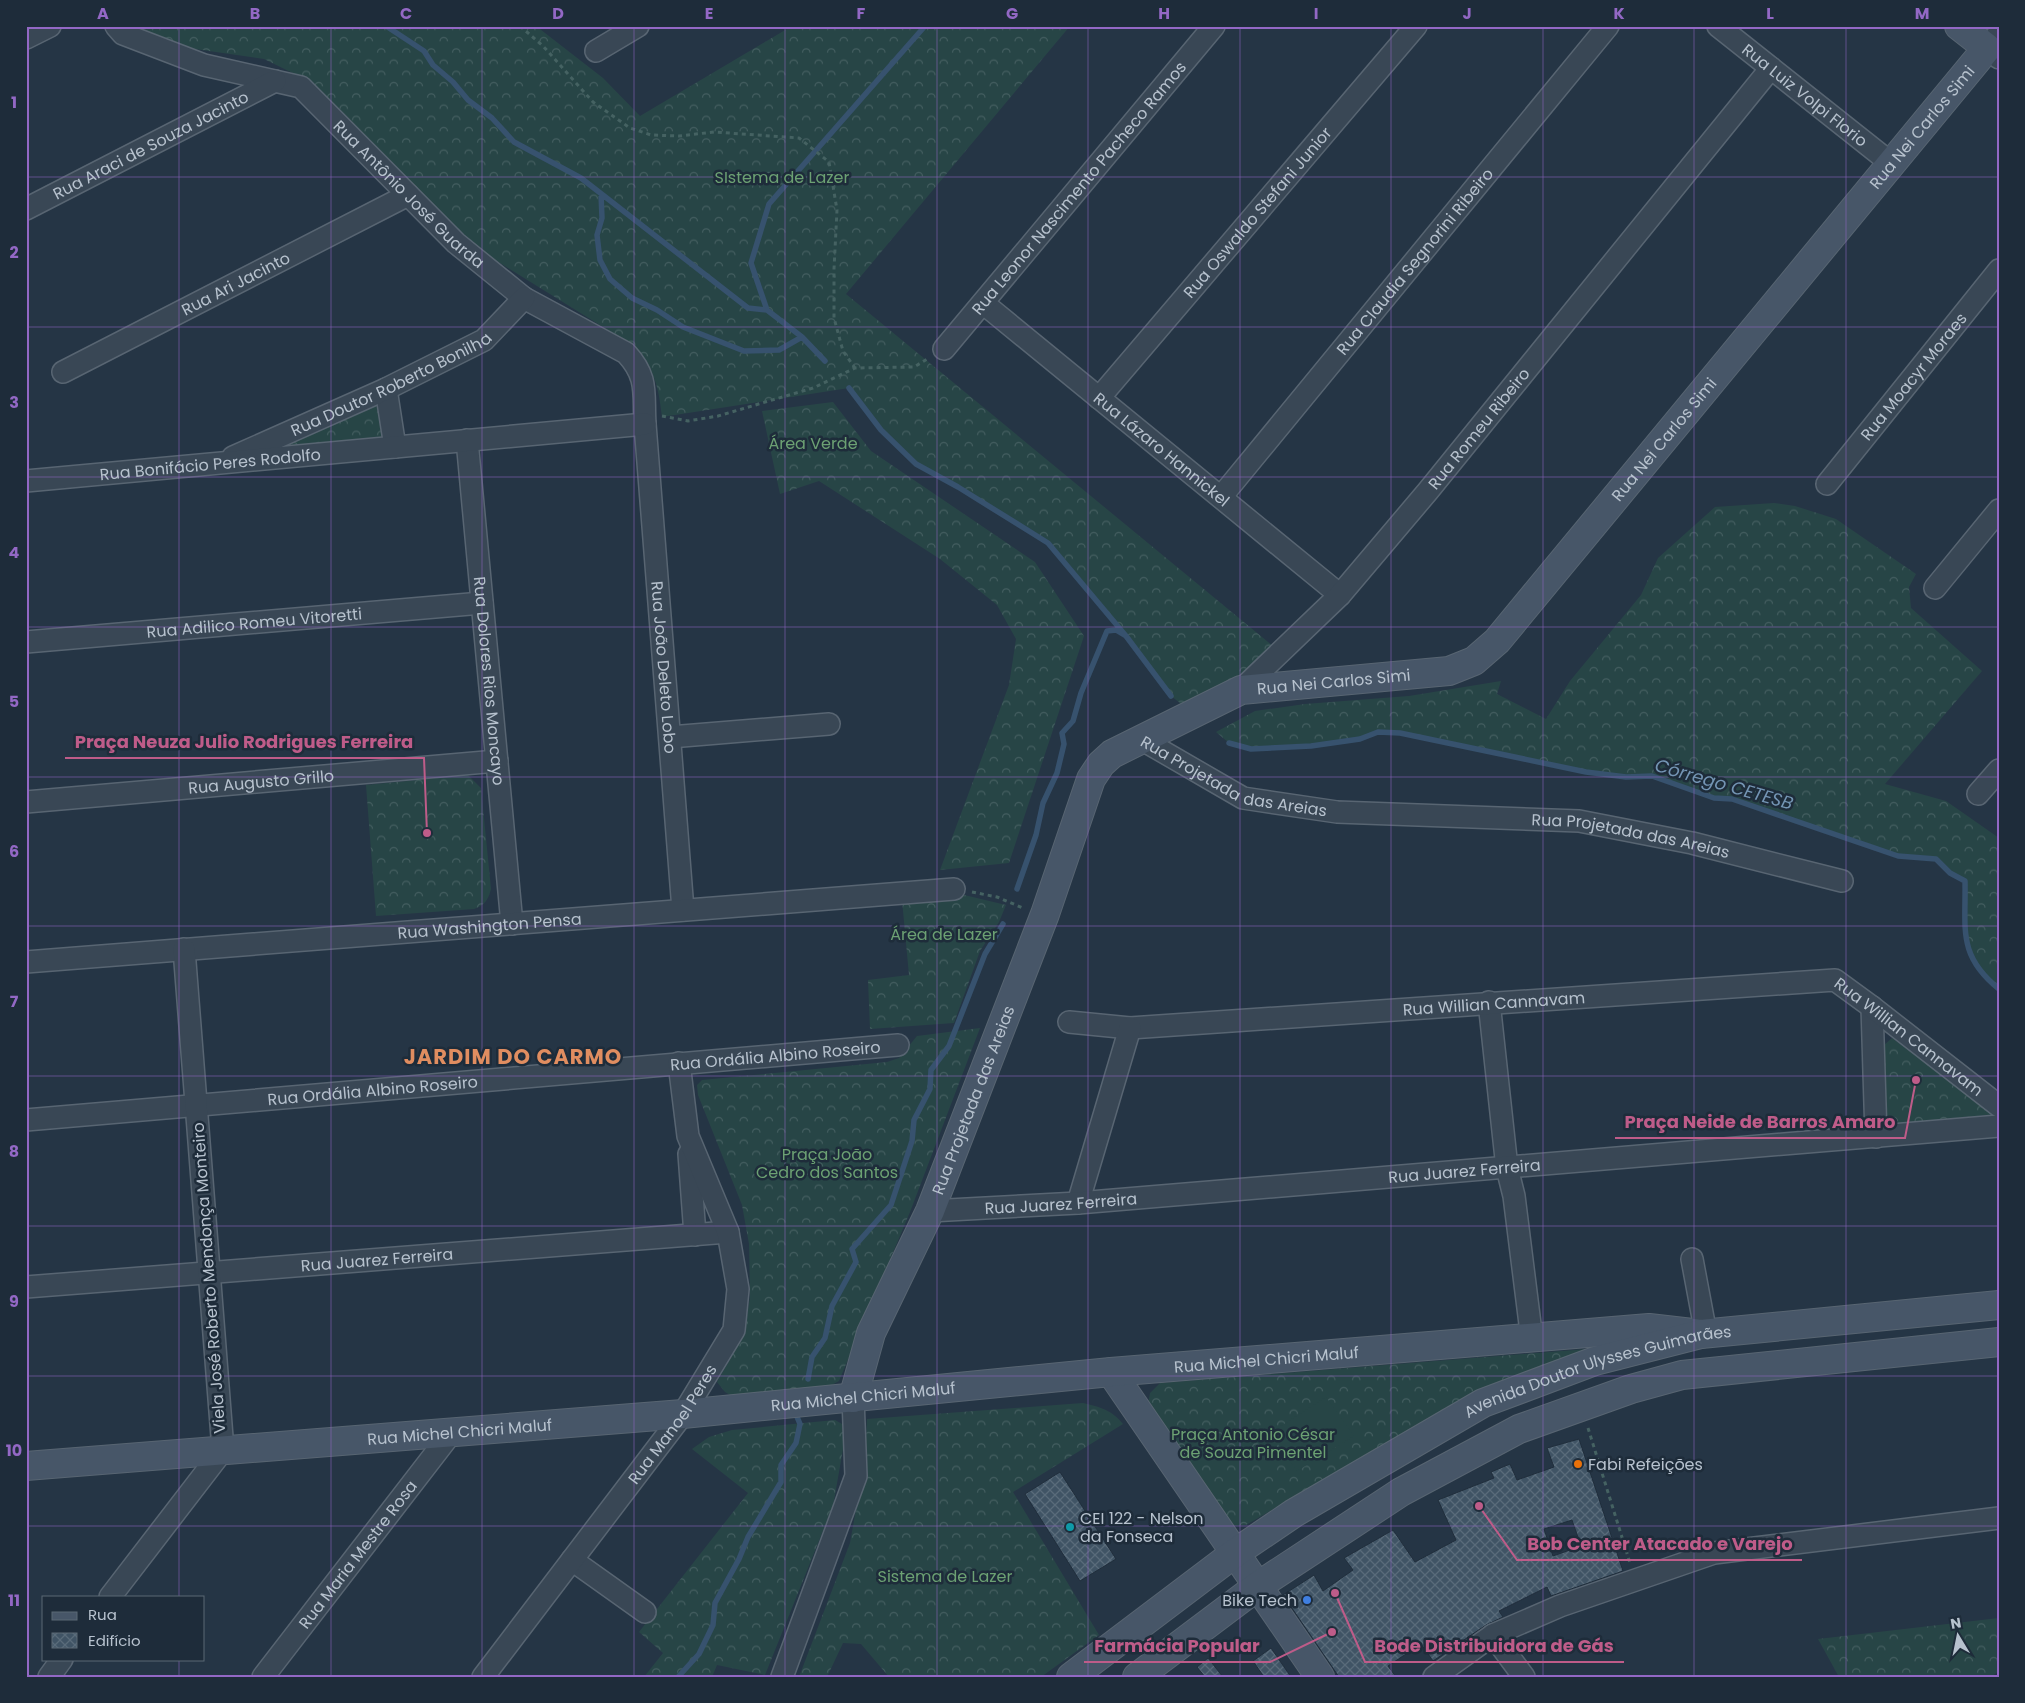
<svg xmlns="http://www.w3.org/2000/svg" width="2025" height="1703" font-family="Poppins,sans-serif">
	<defs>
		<pattern id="forest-crowns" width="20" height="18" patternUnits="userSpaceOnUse" patternTransform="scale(1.25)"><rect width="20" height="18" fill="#274546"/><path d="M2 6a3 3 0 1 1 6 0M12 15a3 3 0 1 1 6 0" fill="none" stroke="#445e60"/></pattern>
		<pattern id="building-cross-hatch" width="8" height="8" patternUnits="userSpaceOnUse" patternTransform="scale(1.25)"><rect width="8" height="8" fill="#405465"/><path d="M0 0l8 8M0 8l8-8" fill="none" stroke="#596b7a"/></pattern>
	</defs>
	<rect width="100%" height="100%" fill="#253545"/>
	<path fill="url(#forest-crowns)" d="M130,26h406l67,52 37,38 152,-90h278l-224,268 428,353 -17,22 -68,41 -18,-14 -45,-60 -78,-92 -90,-57 -42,-23 -35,-34 -32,-42 -187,29c-4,-36 -9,-54 -38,-77l-137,-85 -49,-44 -131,-131 -43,-21 -76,-11z
		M375,401l11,42 -116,7z
		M833,402l38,49 164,111 49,74 -75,227 -69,7 69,-185 7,-46 -19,-34 -57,-46 -121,-78 -39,13 -18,-83z
		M1774,503l21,3 41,13 80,55 -7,13 2,21 71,63 -97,113 61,17 53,37v151c-43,-33 -33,-60 -34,-108l-15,-8 -14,-14 -38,-3 -166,-57 -18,-1 -62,-22 -26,1 -40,-5 -186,-39 -22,-1 -18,7 -49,7 -60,3 -22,-6 -13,-11 39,-21 50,-7 104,-8 92,-15 -4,13 49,25 24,-38 71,-86 17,-37 57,-51z
		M468,775l13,13 10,101c-3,11 -6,16 -17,20l-98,7 -10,-131z
		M960,894l46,11 -7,17 -19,29 -26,72 -84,6 -2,-49 41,-5 -7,-75z
		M980,1028l-70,184 -71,169 -9,5 -98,10 -7,-4 -8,-10 27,-47 6,-38 -1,-53 -7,-39 -44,-110 -1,-10 5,-5 185,-18 12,-4 18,-22z
		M1892,1038l103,76 -101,12 -11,-4v-76z
		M1587,1349l-137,58 -204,118 -13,1 -85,-122 2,-11 10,-10z
		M1083,1403c17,4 29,7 40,21l-110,68 86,143 -58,42h-152l-28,-33 -18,-1 -16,34h-28l51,-134 15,-84 2,-40z
		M835,1420l9,5 1,13 -12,68 -68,169 -48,-10 -5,12h-68l19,-24 -24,-21 109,-139 -56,-44 17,-12 23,-7z
		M1999,1618v53l-8,6h-152l-21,-38z"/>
	<path fill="#274546" d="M1326,1397l28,39 -57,35 -27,-38z"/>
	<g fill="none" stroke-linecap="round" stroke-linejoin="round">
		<path stroke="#37526e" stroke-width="5.5" d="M386,26l38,25 9,14 20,17 15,18 24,18 22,24 67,36 167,130 19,2 35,27 23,24
			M601,194l1,24 -5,17 3,25 10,19 22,19 25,12 26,17 61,24 35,-1 23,-13
			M767,310l-16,-47 18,-59 156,-178
			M849,388l32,42 35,34 42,23 90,56 78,93
			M1229,743l22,6 60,-3 49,-7 18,-7 22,1 186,39 40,5 26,-1 62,22 18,1 166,57 38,3 14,14 15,8c1,48 -8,74 34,108
			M1017,889l19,-54 7,-32 14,-30 7,-29 -2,-11 11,-12 8,-28 26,-62 9,-1 10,6 45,60
			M808,1379l4,-22 13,-19 7,-32 24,-44 -4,-13 39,-44 21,-64 2,-21 16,-31 1,-19 18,-24 36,-92 18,-30
			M678,1677l21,-23 14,-29 2,-22 24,-44 9,-22 33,-55v-17l15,-22 4,-19 -5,-12"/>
	</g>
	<path fill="url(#building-cross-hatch)" stroke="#202e3c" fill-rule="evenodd" d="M1579,1439l44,132 -72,25 -4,-9 -48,24 4,6 -17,8 -53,36 -12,-17 -33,22 8,11h-57l-56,-82 31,-20 9,16 30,-21 -9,-12 49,-28 22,32 41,-22 -18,-40 56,-22 -3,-6 19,-8 7,16 37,-13 -7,-19zM1572,1520l9,26 -28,10 -9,-27z
		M1060,1472l56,87 -36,22 -55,-87z
		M1271,1648l20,29h-27l-11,-16z
		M1208,1658l15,19h-18l-8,-10z"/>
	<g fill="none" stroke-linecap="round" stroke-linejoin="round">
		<defs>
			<g id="street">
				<path id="s1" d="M116,26l7,8 81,31 97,22 155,156 68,55 102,55c23,25 17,40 19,71l38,486"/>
				<path id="s2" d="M1718,26l174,138"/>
				<path d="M1999,33l-12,15 12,10"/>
				<path d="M26,38l24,-12"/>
				<path d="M596,51l42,-25"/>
				<path id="s3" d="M26,209l249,-128"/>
				<path id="s4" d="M983,303l357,292"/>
				<path id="s5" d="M944,349l270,-323"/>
				<path id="s6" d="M63,372l345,-177"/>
				<path d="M386,389l9,58"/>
				<path id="s7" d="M1099,398l317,-372"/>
				<path id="s8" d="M467,440l45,484"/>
				<path id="s9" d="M233,457l153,-68 98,-49 40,-42"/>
				<path id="s10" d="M26,481l619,-57"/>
				<path id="s11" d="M1827,484l172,-214"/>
				<path id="s12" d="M1221,497l387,-471"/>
				<path d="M1935,588l64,-78"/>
				<path id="s13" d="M26,642l456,-39"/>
				<path id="s14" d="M1241,690l99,-95 88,-104 343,-423"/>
				<path d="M670,737l159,-13"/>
				<path id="s15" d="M1141,739l102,59 94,14 242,9 113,22 150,38"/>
				<path d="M1978,794l21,-24"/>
				<path id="s16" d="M26,802l471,-41"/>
				<path id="s17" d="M26,962l928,-73"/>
				<path d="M1489,1002l18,166 7,28 18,144"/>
				<path d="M1872,1007l4,130"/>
				<path id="s18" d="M1069,1022l61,6 705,-48 37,27 127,99"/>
				<path id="s19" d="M26,1120l872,-75"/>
				<path d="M689,1154l6,81"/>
				<path d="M1078,1203l52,-175"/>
				<path id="s20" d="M930,1211l148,-8 921,-77"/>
				<path d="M1692,1259l14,75"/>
				<path id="s21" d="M26,1287l702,-55"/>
				<path d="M572,1560l73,52"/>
				<path d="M110,1597l113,-147 -39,-501"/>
				<path d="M1493,1635l31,42"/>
				<path d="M49,1677l13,-18"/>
				<path id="s22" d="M263,1677l189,-245"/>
				<path id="s23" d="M483,1677l200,-263 51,-84 4,-41 -10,-57 -40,-96 -9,-73"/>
				<path d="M782,1677l74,-201 -3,-78"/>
				<path d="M1434,1677l59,-42 67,-29 154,-53 285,-35"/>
			</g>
			<g id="secondary">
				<path d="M1111,1372l209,305"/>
				<path id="s24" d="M853,1398l18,-65 59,-122 115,-297 46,-135 10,-15 11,-10 129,-64 208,-19 25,-10 23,-20 490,-593 -28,-22"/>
				<path id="s25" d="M26,1466l657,-52 428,-42 538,-44 52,6"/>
				<path id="s26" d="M1071,1677l164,-124 59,-40 189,-110 112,-42 106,-27 298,-29"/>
				<path d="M1137,1677l121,-91 143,-94 118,-63 112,-40 51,-14 317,-33"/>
			</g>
		</defs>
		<use href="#street" stroke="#586572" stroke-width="24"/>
		<use href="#secondary" stroke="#586572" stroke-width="30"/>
		<path stroke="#456262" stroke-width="3" stroke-dasharray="4 4" stroke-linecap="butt" d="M520,26l23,20 50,56 37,26 21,7 28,1 35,-4 85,6 30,24 8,48 -3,59v49l9,33 12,17
			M662,416l26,5 30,-5 95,-28 42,-20 59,-1 15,-9
			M972,892l25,5 26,11
			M1588,1428l42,135"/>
		<use href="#street" stroke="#394755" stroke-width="21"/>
		<use href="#secondary" stroke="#475668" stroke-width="28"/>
	</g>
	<path fill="none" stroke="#9368c5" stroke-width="1" stroke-opacity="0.55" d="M179,26v1571M331,26v1651M482,26v1651M634,26v1651M785,26v1651M937,26v1651M1088,26v1651M1240,26v1651M1391,26v1651M1543,26v1651M1694,26v1651M1846,26v1651M26,177h1973M26,327h1973M26,477h1973M26,627h1973M26,777h1973M26,926h1973M26,1076h1973M26,1226h1973M26,1376h1973M26,1526h1973M179,1659v18"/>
	<circle fill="#e8710a" stroke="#1e2c3a" stroke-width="2" cx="1578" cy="1464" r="5"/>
	<circle fill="#0f9aa8" stroke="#1e2c3a" stroke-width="2" cx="1070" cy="1527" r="5"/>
	<circle fill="#3f7fe0" stroke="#1e2c3a" stroke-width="2" cx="1307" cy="1600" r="5"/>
	<g text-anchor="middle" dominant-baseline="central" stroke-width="5" stroke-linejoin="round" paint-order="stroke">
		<g font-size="16" fill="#b7c2ce" stroke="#1e2c3a">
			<text stroke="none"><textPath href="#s2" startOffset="111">Rua Luiz Volpi Florio</textPath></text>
			<text stroke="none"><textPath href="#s24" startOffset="1774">Rua Nei Carlos Simi</textPath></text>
			<text stroke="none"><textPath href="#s3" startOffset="140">Rua Araci de Souza Jacinto</textPath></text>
			<text stroke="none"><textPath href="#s5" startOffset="210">Rua Leonor Nascimento Pacheco Ramos</textPath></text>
			<text stroke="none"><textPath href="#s1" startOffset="349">Rua Antônio José Guarda</textPath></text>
			<text stroke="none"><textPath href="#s7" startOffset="244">Rua Oswaldo Stefani Junior</textPath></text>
			<text stroke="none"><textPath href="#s12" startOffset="305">Rua Claudia Segnorini Ribeiro</textPath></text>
			<text stroke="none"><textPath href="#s6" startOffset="194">Rua Ari Jacinto</textPath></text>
			<text stroke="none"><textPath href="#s11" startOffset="138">Rua Moacyr Moraes</textPath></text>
			<text stroke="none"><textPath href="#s9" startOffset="174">Rua Doutor Roberto Bonilha</textPath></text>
			<text stroke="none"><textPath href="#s14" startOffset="354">Rua Romeu Ribeiro</textPath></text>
			<text stroke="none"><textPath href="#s24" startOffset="1369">Rua Nei Carlos Simi</textPath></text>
			<text stroke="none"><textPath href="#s4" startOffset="231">Rua Lázaro Hannickel</textPath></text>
			<text stroke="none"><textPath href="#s10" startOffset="185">Rua Bonifácio Peres Rodolfo</textPath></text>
			<text stroke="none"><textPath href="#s13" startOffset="229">Rua Adilico Romeu Vitoretti</textPath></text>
			<text stroke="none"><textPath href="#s1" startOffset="940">Rua João Deleto Lobo</textPath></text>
			<text stroke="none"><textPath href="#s8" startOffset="242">Rua Dolores Rios Moncayo</textPath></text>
			<text stroke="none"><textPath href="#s24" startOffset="934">Rua Nei Carlos Simi</textPath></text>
			<text stroke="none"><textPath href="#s15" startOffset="102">Rua Projetada das Areias</textPath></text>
			<text stroke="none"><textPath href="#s16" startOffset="236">Rua Augusto Grillo</textPath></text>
			<text stroke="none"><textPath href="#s15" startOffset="508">Rua Projetada das Areias</textPath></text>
			<text stroke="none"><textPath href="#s17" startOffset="465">Rua Washington Pensa</textPath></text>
			<text stroke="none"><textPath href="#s18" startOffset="426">Rua Willian Cannavam</textPath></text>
			<text stroke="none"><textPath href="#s18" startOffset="861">Rua Willian Cannavam</textPath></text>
			<text stroke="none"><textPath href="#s19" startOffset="752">Rua Ordália Albino Roseiro</textPath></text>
			<text stroke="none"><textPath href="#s19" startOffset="348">Rua Ordália Albino Roseiro</textPath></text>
			<text stroke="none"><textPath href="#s24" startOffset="322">Rua Projetada das Areias</textPath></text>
			<text stroke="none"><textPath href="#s20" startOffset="536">Rua Juarez Ferreira</textPath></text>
			<text stroke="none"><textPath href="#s20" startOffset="131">Rua Juarez Ferreira</textPath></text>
			<text stroke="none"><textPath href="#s21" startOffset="352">Rua Juarez Ferreira</textPath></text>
			<text transform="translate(209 1278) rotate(-94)">Viela José Roberto Mendonça Monteiro</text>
			<text stroke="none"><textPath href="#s25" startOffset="1245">Rua Michel Chicri Maluf</textPath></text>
			<text stroke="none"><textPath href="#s26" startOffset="615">Avenida Doutor Ulysses Guimarães</textPath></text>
			<text stroke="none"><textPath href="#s25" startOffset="840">Rua Michel Chicri Maluf</textPath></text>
			<text stroke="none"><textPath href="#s23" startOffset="316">Rua Manoel Peres</textPath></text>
			<text stroke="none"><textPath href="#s25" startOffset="435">Rua Michel Chicri Maluf</textPath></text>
			<text stroke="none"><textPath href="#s22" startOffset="155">Rua Maria Mestre Rosa</textPath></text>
		</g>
		<g font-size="16" fill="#6ca173" stroke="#1e2c3a">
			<text x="782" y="177">SIstema de Lazer</text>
			<text x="813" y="443">Área Verde</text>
			<text x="944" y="934">Área de Lazer</text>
			<text x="827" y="1154">Praça João<tspan x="827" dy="18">Cedro dos Santos</tspan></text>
			<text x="1253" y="1434">Praça Antonio César<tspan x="1253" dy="18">de Souza Pimentel</tspan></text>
			<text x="945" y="1576">Sistema de Lazer</text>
		</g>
		<g font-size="16" fill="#b7c2ce" stroke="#1e2c3a" text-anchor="start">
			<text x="1588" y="1464">Fabi Refeições</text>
			<text x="1080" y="1518">CEI 122 - Nelson<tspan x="1080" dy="18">da Fonseca</tspan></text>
			<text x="1297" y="1600" text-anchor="end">Bike Tech</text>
		</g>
		<g font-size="18" font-style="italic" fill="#7495b4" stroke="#1e2c3a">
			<text transform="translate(1724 784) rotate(16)">Córrego CETESB</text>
		</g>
		<g font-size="21" font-weight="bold" letter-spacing="1" fill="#e08d60" stroke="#1e2c3a">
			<text x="513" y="1056">JARDIM DO CARMO</text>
		</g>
	</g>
	<path fill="none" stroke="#be5c89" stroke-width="2" d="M427 833L424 758H65M1916 1080L1905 1138H1615M1479 1506L1517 1560H1802M1335 1593L1365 1662H1624M1332 1632L1270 1662H1084"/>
	<g fill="#be5c89" stroke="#1e2c3a" stroke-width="2">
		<circle cx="427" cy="833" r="5"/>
		<circle cx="1916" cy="1080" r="5"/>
		<circle cx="1479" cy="1506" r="5"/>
		<circle cx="1335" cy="1593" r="5"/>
		<circle cx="1332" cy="1632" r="5"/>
	</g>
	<g font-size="18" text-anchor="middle" font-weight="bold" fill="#be5c89" stroke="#1e2c3a" stroke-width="5" stroke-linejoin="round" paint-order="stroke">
		<text x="244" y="748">Praça Neuza Julio Rodrigues Ferreira</text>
		<text x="1760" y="1128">Praça Neide de Barros Amaro</text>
		<text x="1660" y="1550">Bob Center Atacado e Varejo</text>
		<text x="1494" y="1652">Bode Distribuidora de Gás</text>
		<text x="1177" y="1652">Farmácia Popular</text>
	</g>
	<rect width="2025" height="1703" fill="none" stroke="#1e2c3a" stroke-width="55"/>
	<rect x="42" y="1596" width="162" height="65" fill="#1e2c3a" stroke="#5b6875"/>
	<rect x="52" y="1612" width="25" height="8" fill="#475668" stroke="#5b6875"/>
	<text x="88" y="1620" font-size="15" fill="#b7c2ce">Rua</text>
	<rect x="52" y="1633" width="25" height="15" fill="url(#building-cross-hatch)" stroke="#5b6875"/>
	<text x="88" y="1646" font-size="15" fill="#b7c2ce">Edifício</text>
	<g transform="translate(1958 1636) rotate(350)" stroke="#1e2c3a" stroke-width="4" paint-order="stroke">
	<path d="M0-4L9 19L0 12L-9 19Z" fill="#b7c2ce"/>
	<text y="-8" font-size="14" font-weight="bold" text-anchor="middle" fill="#b7c2ce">N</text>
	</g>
	<rect x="28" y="28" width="1970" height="1648" fill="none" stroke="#9368c5" stroke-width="2"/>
	<g font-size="16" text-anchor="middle" font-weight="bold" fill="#9368c5">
		<text x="103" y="19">A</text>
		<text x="255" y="19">B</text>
		<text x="406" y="19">C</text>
		<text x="558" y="19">D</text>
		<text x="709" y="19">E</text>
		<text x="861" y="19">F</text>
		<text x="1012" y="19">G</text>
		<text x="1164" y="19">H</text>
		<text x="1316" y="19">I</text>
		<text x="1467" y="19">J</text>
		<text x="1619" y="19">K</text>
		<text x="1770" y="19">L</text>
		<text x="1922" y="19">M</text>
		<text x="14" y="108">1</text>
		<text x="14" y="258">2</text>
		<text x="14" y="408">3</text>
		<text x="14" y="558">4</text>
		<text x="14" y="707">5</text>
		<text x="14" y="857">6</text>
		<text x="14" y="1007">7</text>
		<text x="14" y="1157">8</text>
		<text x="14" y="1307">9</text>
		<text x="14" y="1456">10</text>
		<text x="14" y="1606">11</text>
	</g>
</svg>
